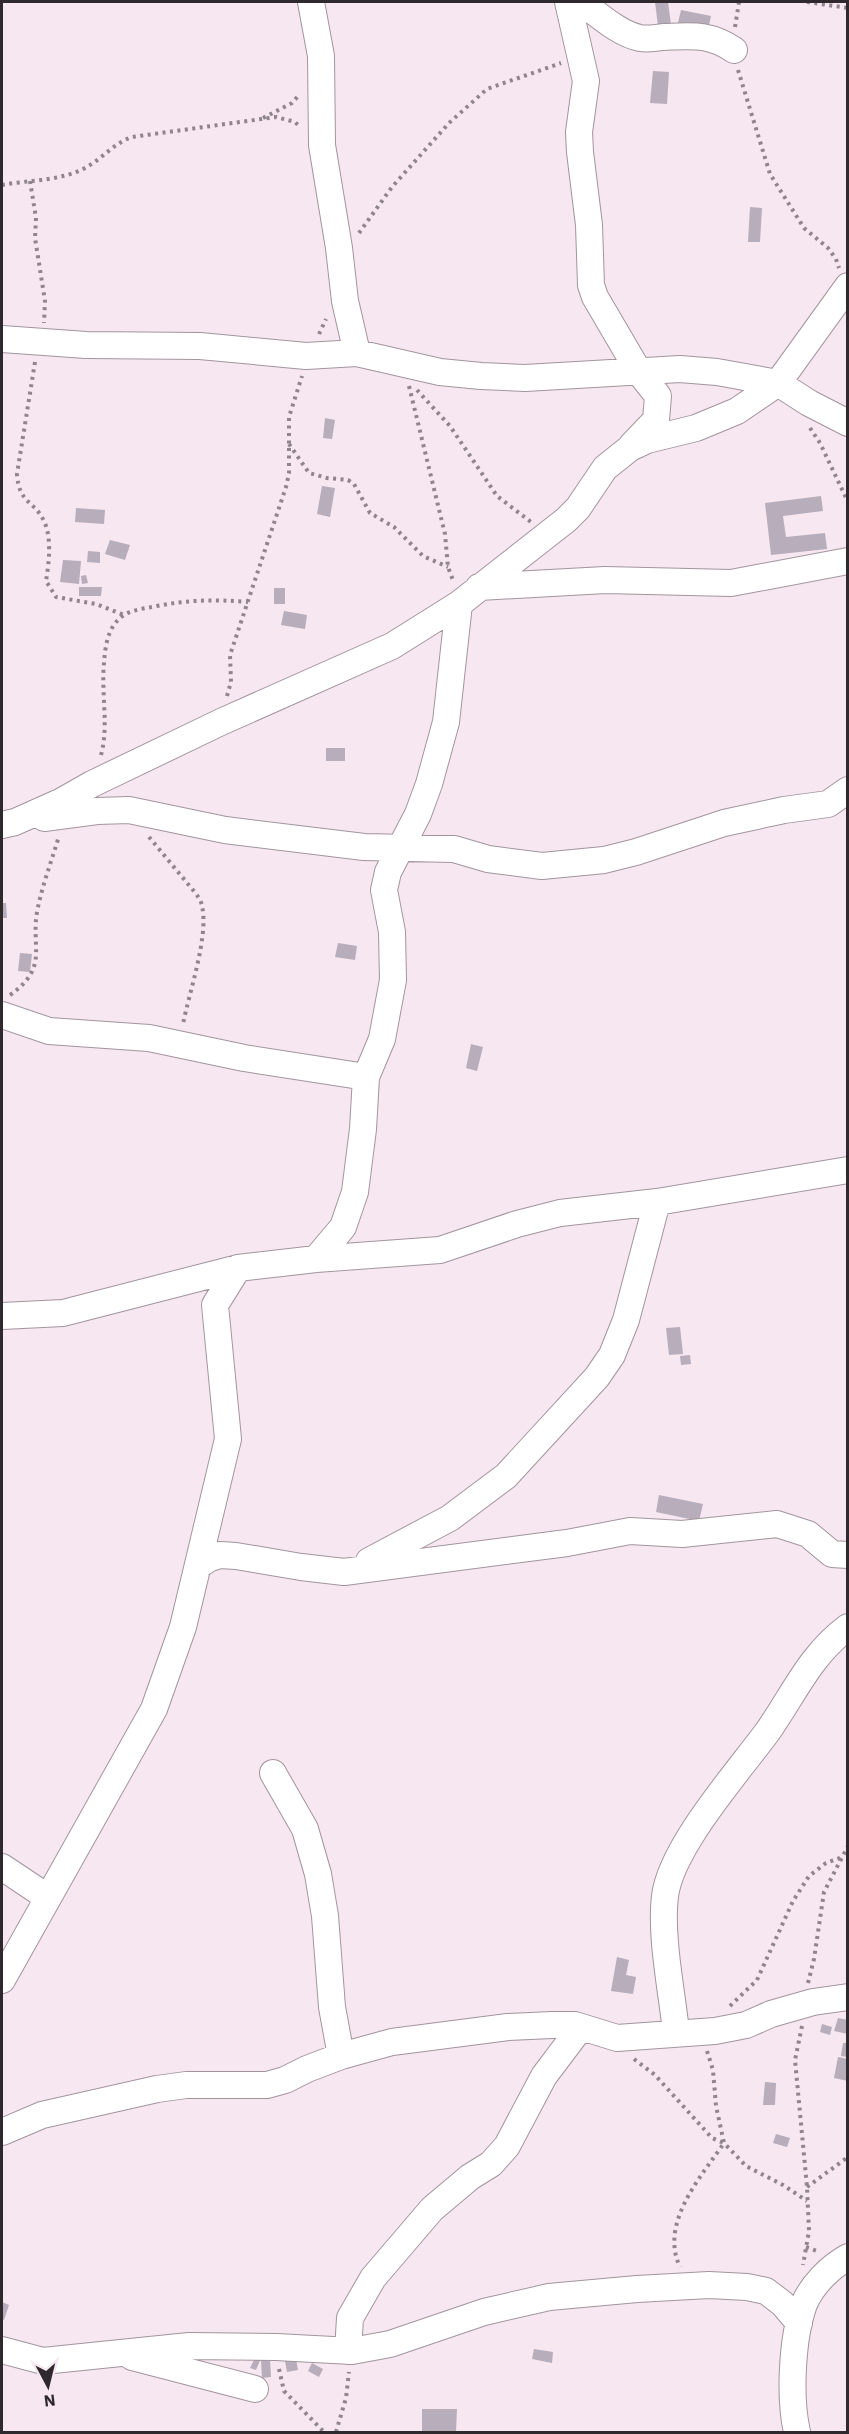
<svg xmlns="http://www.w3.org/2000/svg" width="849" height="2434" font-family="'IBM Plex Sans',sans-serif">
	<rect width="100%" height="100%" fill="#f6e7f1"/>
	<path fill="#b7adbb" d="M655,2h13l3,23 -13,1z
		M681,10l30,6 -3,14 -30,-7z
		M653,71l16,1 -2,32 -17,-1z
		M750,207l12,1 -2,34h-12z
		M325,418l10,2 -3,19 -9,-1z
		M322,486l13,2 -5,29 -13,-3z
		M821,496l2,15 -40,5 3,21 39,-4 2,16 -56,6 -6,-52z
		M76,508l29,2 -1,14 -29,-2z
		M110,540l20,5 -5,15 -20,-6z
		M88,551l12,1v11l-13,-1z
		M63,560l18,1 -2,23 -19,-2z
		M86,575l2,8 -6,1 -1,-8z
		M79,587h23l-1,9h-22z
		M274,588h11v16h-11z
		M284,611l23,4 -2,14 -24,-4z
		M326,748h19v13h-19z
		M2,903h4l1,15h-5z
		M338,943l19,3 -2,14 -20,-3z
		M20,953l12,1 -2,18 -12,-1z
		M471,1044l12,3 -6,24 -11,-3z
		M680,1327l3,27 -14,1 -3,-27z
		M690,1355l1,9 -10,1 -1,-9z
		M659,1495l44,9 -4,17 -43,-9z
		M617,1957l12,3 -3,15 10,2 -3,17 -22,-3z
		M838,2018l10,2v14l-14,-3z
		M822,2024l10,3 -2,8 -10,-3z
		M843,2043h5v14l-7,-1z
		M838,2057l10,2v22l-14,-3z
		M765,2082l11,1 -1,22h-12z
		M776,2134l14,4 -3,9 -14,-4z
		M2,2302l7,3 -5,15 -2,-1z
		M534,2349l19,3 -1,11 -20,-4z
		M257,2354l5,2 -6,14 -6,-2z
		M296,2359l2,11 -11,2 -2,-11z
		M261,2360h9l1,17 -9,1z
		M312,2363l11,6 -4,8 -11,-6z
		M422,2409h35l-1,23h-34z"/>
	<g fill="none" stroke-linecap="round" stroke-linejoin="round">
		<defs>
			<path id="minor" d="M311,2l10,54 1,89 17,103 6,53 12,52
				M568,2l18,79 -7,51 1,20 9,73 2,60 4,12 44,75 19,24 -2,24 -24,25
				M581,2c17,12 38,32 59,36 7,1 16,0 23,-1 29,-1 46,-4 71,13
				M2,339l84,6 114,1 106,10 51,-3 83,19 41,4 44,2 155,-9 37,3 61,11 31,20 39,20
				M479,587l126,-7 126,3 117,-22
				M44,818l53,-7 32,-1 96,20 139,17 90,2 34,10 54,7 62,-6 32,-8 88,-29 60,-13 44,-6 20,-14
				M2,825l13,-3 47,-21 30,-17 129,-62 171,-76 67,-42 107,-84 12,-12 27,-40 25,-20 17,-8 49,-12 41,-17 41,-28 70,-97
				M2,1015l47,16 100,7 95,20 122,19
				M316,1259l27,-32 12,-35 8,-63 3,-52 16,-38 11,-59 -1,-48 -8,-42 4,-18 30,-58 11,-30 17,-62 13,-118
				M2,1316l61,-3 175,-45 78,-9 124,-9 77,-26 43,-11 97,-11 191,-32
				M369,1561l81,-43 56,-42 91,-99 15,-22 14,-35 31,-118
				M199,1565l11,-7 10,-3 16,1 65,11 43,5 223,-29 63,-12 52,3 95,-10 31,10 24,20 16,1
				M273,1773l32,56 13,45 7,42 7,91 9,49
				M2,1867l45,30
				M2,1980l152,-271 29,-82 45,-188 -13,-134 23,-37
				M676,2032c-4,-40 -16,-96 -11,-136 6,-49 73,-124 103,-165 26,-37 42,-76 80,-104
				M2,2132l40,-17 115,-26 29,-4h81l18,-5 22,-11 34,-13 51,-14 116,-15 44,-2h23l42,13 98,-7 31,-6 25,-11 42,-12 35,-5
				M2,2350l41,11 146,-15 87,1 76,4 38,-7 94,-32 65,-15 88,-8 72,-4 38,2 19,4 17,13 16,19
				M348,2351l2,-33 23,-40 59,-69 38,-32 21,-13 16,-18 37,-70 37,-49
				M132,2357l123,32
				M797,2432c-8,-35 -5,-94 7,-128 8,-19 26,-37 44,-47"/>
		</defs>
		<use href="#minor" stroke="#a3949e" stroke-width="28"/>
		<path stroke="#90858c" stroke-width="4" stroke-dasharray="3 4.5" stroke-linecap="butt" d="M807,2l41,6
			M735,27l4,-25
			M738,70l32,104 34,54 24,20 8,11 3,9
			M263,118l29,-15 7,-8
			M30,181l6,37 -1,20 10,63 -1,22
			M2,185c26,-5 59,-4 83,-17 17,-9 29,-25 47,-31l144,-20 19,5 5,5
			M359,233l33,-46 57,-64 38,-34 74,-26
			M319,334l7,-15
			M35,362l-18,112c2,30 17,26 27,47 8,17 5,42 2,60l10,16 40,7 28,11
			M409,386l36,148 3,33 6,16
			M417,390l33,36 47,70 34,26
			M810,428l10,15 28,59
			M289,444l20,29 18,5 21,2 6,4 16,29 24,14 29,29 25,11
			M227,696l4,-14 -1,-27 56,-168 3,-14v-56l13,-41
			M101,755c8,-29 0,-62 3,-92 1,-14 3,-32 14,-43 8,-9 22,-11 34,-13 33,-7 62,-8 96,-5
			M149,837l44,53c4,5 8,10 9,16 7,30 -13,87 -19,118
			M10,995c41,-29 19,-49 28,-88 5,-24 14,-47 21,-71
			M808,1983l6,-24 10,-67 24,-46
			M730,2006l27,-26 36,-79 16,-25 17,-13 14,-5
			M802,2026l-7,34 12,127 2,44 -6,34
			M707,2051l6,19 3,36 8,37 22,23 37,19 24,16
			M634,2059l21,16 57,63 12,5c-23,34 -65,80 -44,124
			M807,2187l41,-30
			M806,2247l14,5
			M279,2369l5,22 40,41
			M336,2432l10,-34 3,-26"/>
		<use href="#minor" stroke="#fff" stroke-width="26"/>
	</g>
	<rect width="849" height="2434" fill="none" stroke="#2f292d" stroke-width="6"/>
	<g transform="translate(48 2386) rotate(173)" stroke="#f6e7f1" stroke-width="4.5" paint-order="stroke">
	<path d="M0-4.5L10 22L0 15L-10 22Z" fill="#2f292d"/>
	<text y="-9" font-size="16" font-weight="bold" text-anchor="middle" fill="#2f292d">N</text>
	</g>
</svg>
